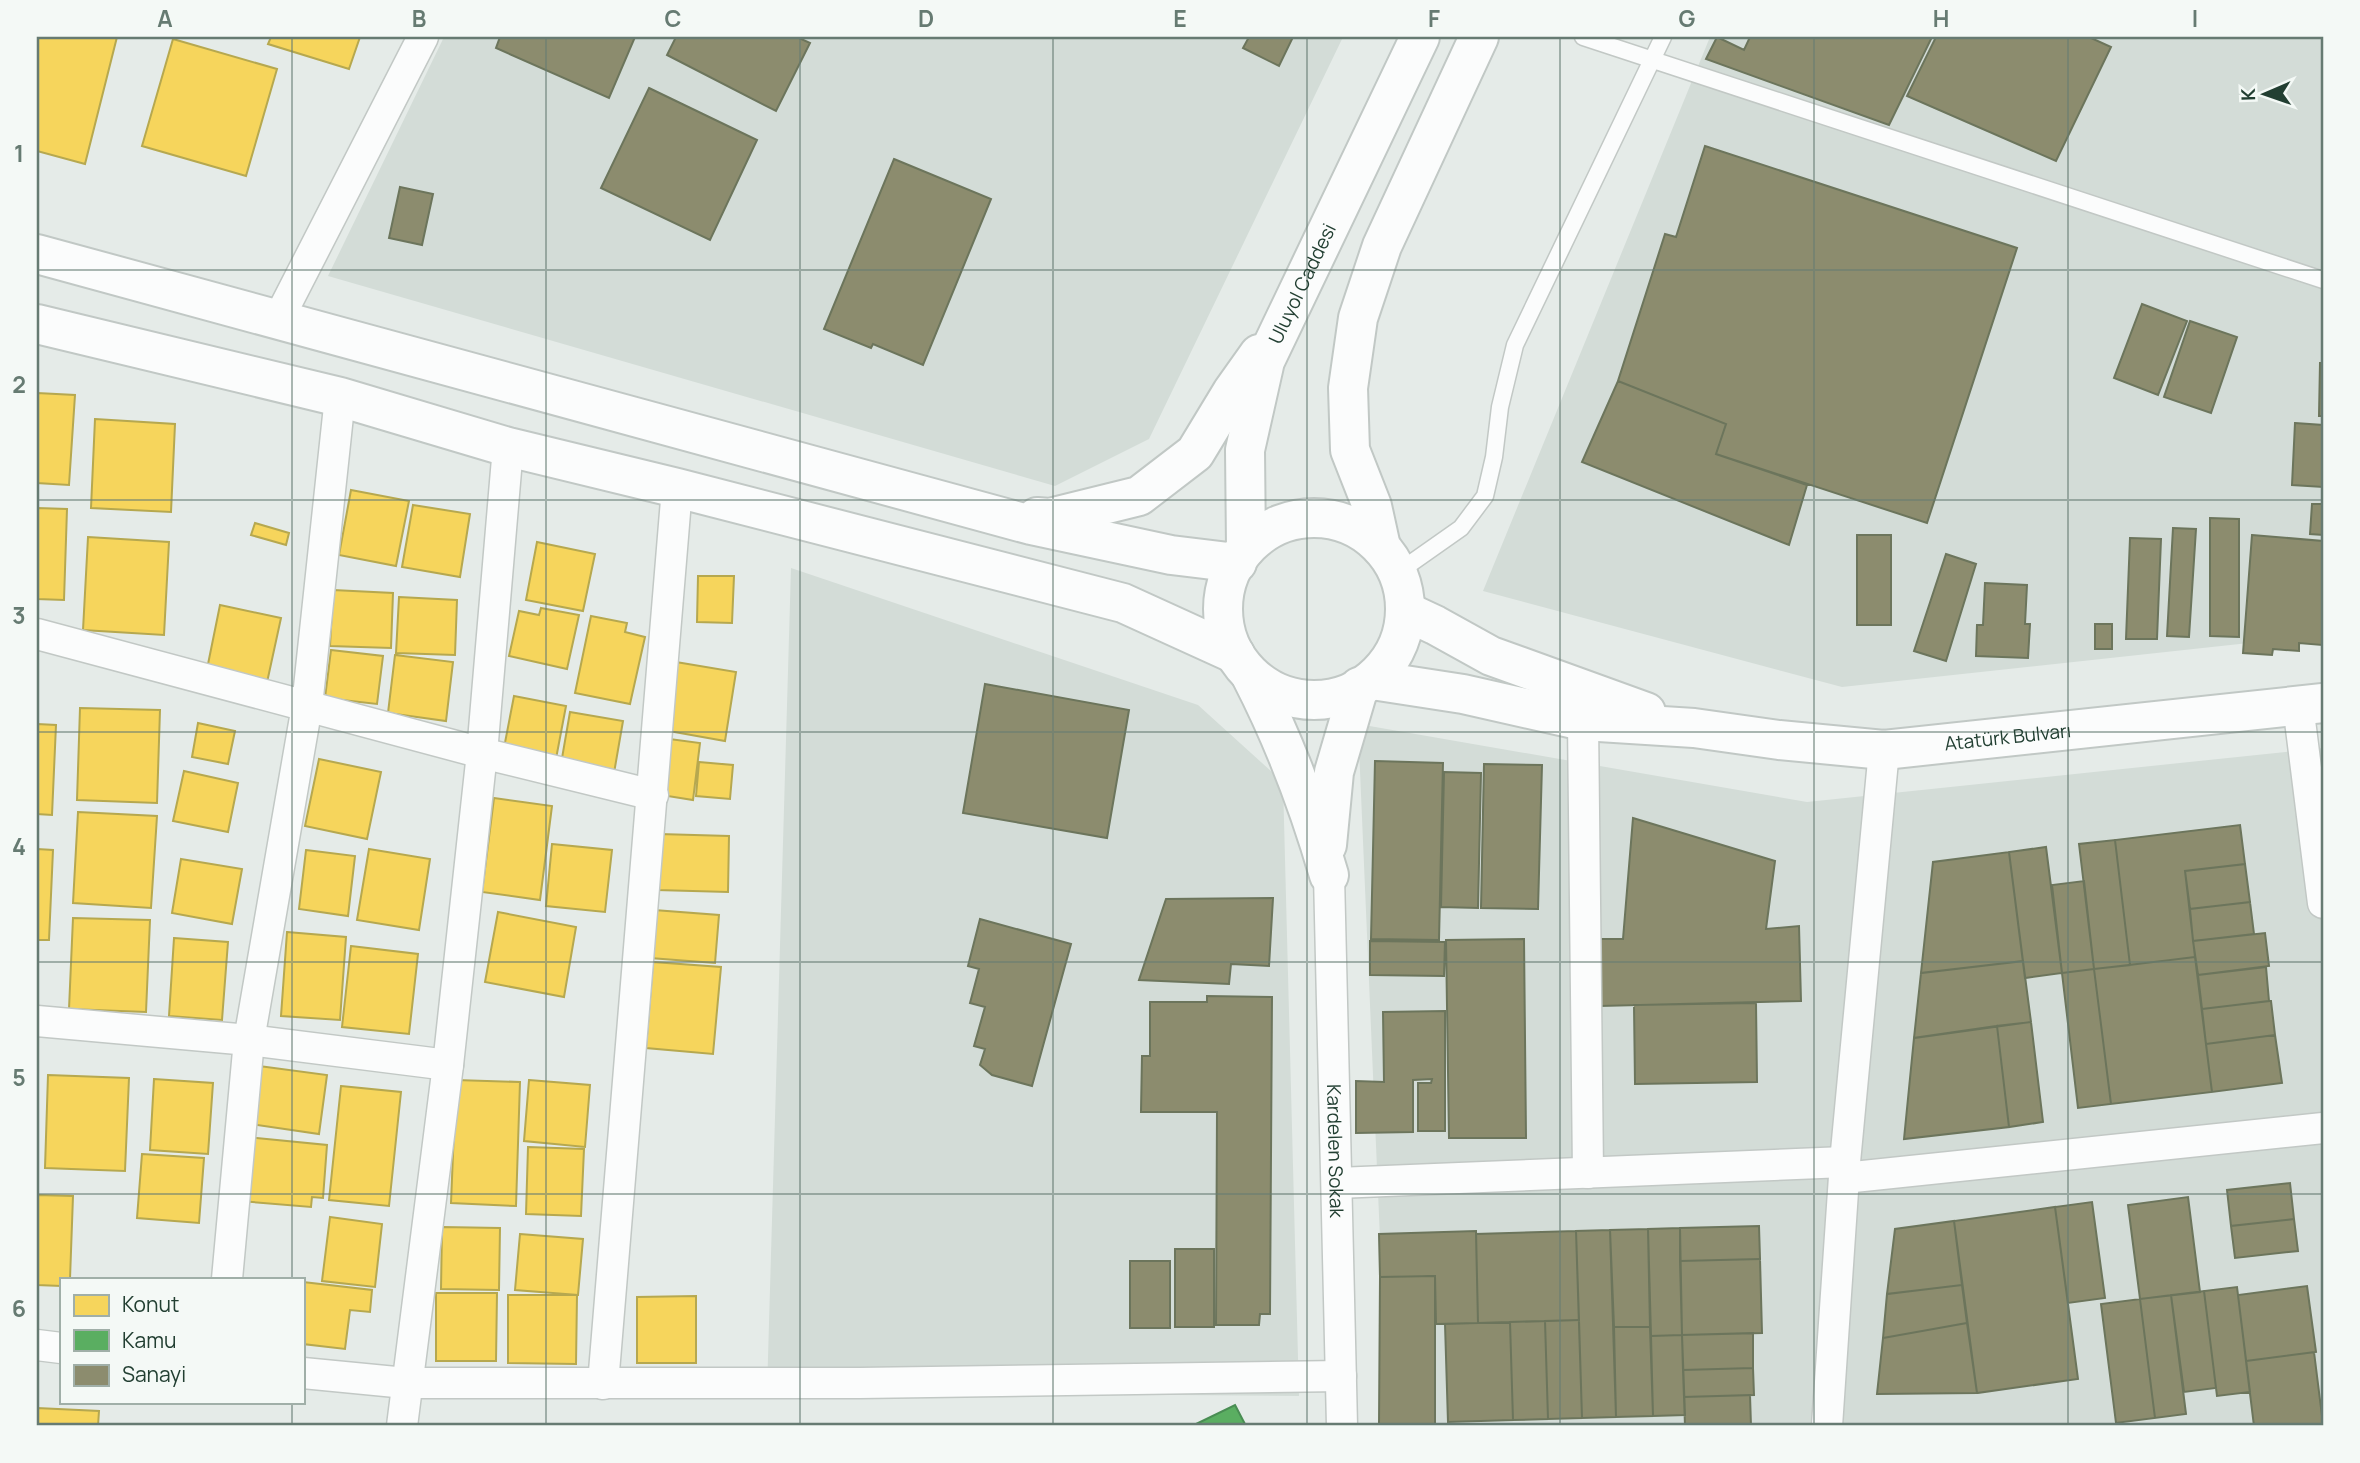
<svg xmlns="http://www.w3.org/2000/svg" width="2360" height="1463" font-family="Manrope,sans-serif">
	<rect width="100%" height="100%" fill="#e5ebe8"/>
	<path fill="#d3dcd7" d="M444,37h899l-194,402 -94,47 -727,-210z
		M1710,37h613v598l-481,52 -359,-96z
		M791,568l407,137 85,77 16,614 -532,-4z
		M1358,724l449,78 516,-54v678h-935z"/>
	<path fill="#f6d55c" stroke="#b6a84f" stroke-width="2" d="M37,37h80l-32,127 -48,-13z
		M271,37h89l-11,32 -81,-25z
		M173,39l104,30 -31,107 -104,-30z
		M37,393l38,2 -6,90 -32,-2z
		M95,419l80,5 -4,88 -80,-4z
		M351,490l58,11 -13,65 -57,-11z
		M413,505l57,9 -10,63 -58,-10z
		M37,508l30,1 -3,91 -27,-1z
		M255,523l34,10 -3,12 -35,-10z
		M88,537l81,5 -5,93 -81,-5z
		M537,542l58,12 -12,57 -57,-11z
		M698,576h36l-2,47 -35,-1z
		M333,590l60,3 -2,55 -61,-2z
		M399,597l58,3 -2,55 -59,-2z
		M220,605l61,13 -15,69 -60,-13z
		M541,608l38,7 -12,54 -58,-13 10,-45 20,4z
		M591,616l36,7 -2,9 20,5 -15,67 -55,-11z
		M331,650l52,6 -6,48 -52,-6z
		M395,655l58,7 -7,59 -58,-8z
		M676,662l60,10 -11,69 -62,-11z
		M514,696l52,10 -11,58 -52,-11z
		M80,708l80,2 -3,93 -80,-3z
		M570,712l53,9 -9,52 -53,-9z
		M198,723l37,8 -7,33 -36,-7z
		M37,724l19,1 -4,90 -15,-1z
		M662,738l38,5 -7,57 -38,-6z
		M319,759l62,13 -14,67 -62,-13z
		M699,762l34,3 -3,34 -34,-3z
		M184,771l54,12 -10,49 -55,-11z
		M494,798l58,8 -12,94 -58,-8z
		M78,812l79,4 -6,92 -78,-5z
		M659,834l70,2 -1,56 -71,-2z
		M552,844l60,6 -7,62 -59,-6z
		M37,849l16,1 -4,90h-12z
		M369,849l61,10 -11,71 -62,-10z
		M306,850l49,6 -7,60 -49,-7z
		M181,859l61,10 -10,55 -60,-11z
		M654,910l65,5 -4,48 -65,-5z
		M498,912l78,15 -12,70 -79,-15z
		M73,918l77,2 -4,92 -77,-3z
		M287,932l59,5 -6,83 -59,-4z
		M174,938l54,4 -6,78 -53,-4z
		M351,946l67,8 -9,80 -67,-7z
		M653,962l68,5 -8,87 -67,-6z
		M259,1066l68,9 -8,59 -68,-10z
		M48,1075l81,3 -4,93 -80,-3z
		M154,1079l59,4 -5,71 -58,-4z
		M456,1080l64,2 -4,124 -65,-3z
		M529,1080l61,5 -5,62 -61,-6z
		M341,1086l60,6 -12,114 -60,-6z
		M246,1137l81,8 -4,53 -11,-1 -1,10 -71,-6z
		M528,1147l56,2 -3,67 -55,-2z
		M142,1154l62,4 -5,65 -62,-5z
		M37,1195l36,1 -3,83h-9v7l-24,-1z
		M330,1217l52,7 -7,63 -53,-6z
		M442,1227l58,1 -1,62 -58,-1z
		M520,1234l63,5 -5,56 -63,-5z
		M303,1282l69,8 -2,22 -20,-2 -5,39 -42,-5z
		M436,1293h61l-1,68h-60z
		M508,1295h69l-1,69 -68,-1z
		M696,1296v67h-59v-66z
		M37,1408l62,3 -1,15h-61z"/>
	<path fill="#5aae61" stroke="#498d53" stroke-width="2" d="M1235,1405l11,21h-54z"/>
	<path fill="#8c8c6e" stroke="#6c755c" stroke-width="2" d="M500,37h135l-26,61 -113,-50z
		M676,37h121l13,6 -34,68 -109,-56z
		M1249,37h44l-14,29 -36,-18z
		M1717,37l27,13 6,-13h182l-43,88 -183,-66z
		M1936,37h153l22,10 -55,114 -149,-65z
		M649,88l108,52 -47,100 -109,-52z
		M1705,146l312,102 -90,275 -211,-69 10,-30 -108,-43 47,-147 11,3z
		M894,159l97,40 -68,166 -50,-21 -2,4 -47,-19z
		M400,187l33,7 -11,51 -33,-7z
		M2142,304l45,17 -29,74 -44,-17z
		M2190,321l47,16 -26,76 -47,-16z
		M2320,363h3v53h-4z
		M1618,381l108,43 -10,30 91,31 -18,60 -207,-83z
		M2295,423l28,2v62l-31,-2z
		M2312,504h11v31l-13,-1z
		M2210,518l29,1v118l-29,-1z
		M2173,528l23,1 -7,108 -22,-1z
		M1857,535h34v90h-34z
		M2252,535l71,6 -1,104 -23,-2v8l-26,-2 -1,6 -29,-2z
		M2130,538l31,1 -4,100h-31z
		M1946,554l30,10 -30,97 -32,-10z
		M1985,583l42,2 -2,39h5l-2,34 -52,-2 1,-31h6z
		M2095,624h17v25h-17z
		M985,684l144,26 -22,128 -144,-25z
		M1375,761l68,2 -4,177 -68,-1z
		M1484,764l58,1 -4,144 -57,-1z
		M1444,772l37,1 -3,135 -37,-1z
		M1633,818l142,43 -9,68 33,-3 2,75 -201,5 -2,-67h25z
		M2240,825l5,39 -60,7 10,86 -65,8 -15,-125z
		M2115,840l15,125 -36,4 -15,-125z
		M2046,847l16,126 -37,5 -16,-126z
		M2009,852l14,109 -102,12 12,-111z
		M2245,864l5,38 -60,7 -5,-38z
		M2084,881l10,88 -32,4 -10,-88z
		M1273,898l-4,68 -38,-2 -2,20 -90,-4 27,-81z
		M2250,902l4,32 -61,7 -3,-32z
		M980,919l91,25 -39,142 -40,-11 -12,-10 5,-16 -11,-3 11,-39 -15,-4 9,-34 -11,-3z
		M2265,933l4,33 -71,9 -5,-34z
		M1524,939l2,199h-77l-3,-198z
		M1370,941l75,1 -1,34 -74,-1z
		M2195,957l17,135 -101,12 -17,-135z
		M2023,961l8,61 -117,16 7,-65z
		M2266,967l3,34 -67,8 -4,-34z
		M2094,969l17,135 -33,4 -16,-135z
		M1207,996l65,1 -2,317h-10l-1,11h-43l1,-213h-76l1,-56h8v-54h57z
		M2269,1001h2l4,34 -69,9 -4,-35z
		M1756,1003l1,79 -122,2 -1,-79z
		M1445,1011v120h-27v-48h13l1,-4 -19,1v52l-57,1v-52l28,1 -1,-70z
		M2031,1022l12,100 -34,5 -12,-101z
		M1997,1026l12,101 -105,12 10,-101z
		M2275,1035l7,48 -70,9 -6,-48z
		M2290,1183l4,36 -63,7 -4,-36z
		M2188,1197l12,95 -60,7 -12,-94z
		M2092,1202l13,96 -37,5 -13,-96z
		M2055,1207l23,172 -101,14 -23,-172z
		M2294,1219l4,32 -63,7 -4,-32z
		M1954,1221l8,64 -75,9 8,-65z
		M1759,1226l1,33 -80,2v-33z
		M1680,1228l2,107 -31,1 -3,-107z
		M1648,1229l2,98h-36l-4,-97z
		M1610,1230l6,187 -34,1 -6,-187z
		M1476,1231l2,92 -42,1 -1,-48 -55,1 -1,-43z
		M1576,1231l3,89 -101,3 -2,-89z
		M1175,1249h39v78h-39z
		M1760,1259l2,74 -80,2 -2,-74z
		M1130,1261h40v67h-40z
		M1435,1276v150h-56l1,-149z
		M1962,1285l5,38 -84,15 4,-44z
		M2307,1286l9,66 -70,9 -8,-66z
		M2237,1287l13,105 -33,4 -13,-105z
		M2204,1291l12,97 -32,4 -13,-97z
		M2171,1295l15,119 -31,4 -15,-119z
		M2140,1299l15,119 -39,5 -15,-119z
		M1579,1320l3,98 -34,1 -3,-98z
		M1545,1321l3,98 -35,1 -3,-98z
		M1510,1322l3,98 -65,2 -3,-98z
		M1967,1323l10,70 -100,1 6,-56z
		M1614,1327h36l3,89 -37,1z
		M1753,1333v35l-70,2 -1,-35z
		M1682,1335l3,80 -32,1 -2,-80z
		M2314,1352l9,72 -20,2h-49l-8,-65z
		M1753,1368l1,27 -70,2 -1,-27z
		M1750,1395l1,31h-66l-1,-29z"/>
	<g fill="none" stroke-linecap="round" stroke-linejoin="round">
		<defs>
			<path id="lane" d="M1583,37l740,243
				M1397,573l64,-45 24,-32 9,-39 6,-50 15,-62 148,-308"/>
			<g id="street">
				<path d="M278,320l145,-283"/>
				<path d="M37,634l445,119 171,42"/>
				<path d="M2298,705l25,198"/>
				<path d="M1583,721l5,452"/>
				<path id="s1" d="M1329,875l13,551"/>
				<path d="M37,1021l212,19 199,25"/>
				<path d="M1844,1178l479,-50"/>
				<path d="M1337,1183l508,-21"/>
				<path d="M227,1279l22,-239 58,-334 33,-309"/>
				<path d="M37,1345l24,3"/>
				<path d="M303,1373l103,10h454l481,-7"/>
				<path d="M603,1384l74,-896"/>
				<path d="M402,1426l46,-361 34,-312 26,-306"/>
				<path d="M1827,1426l18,-264 39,-412"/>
			</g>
			<g id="secondary">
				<path d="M37,254l994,271 140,30 66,8"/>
				<path d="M37,324l303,73 168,50 169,41 446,115 112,51"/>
				<path d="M1037,517l13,1 89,-22 56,-43 37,-61 27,-38"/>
				<circle cx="1314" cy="609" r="91"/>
				<path d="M1381,547l-9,-41 -22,-56 -2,-62 10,-70 24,-72 97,-209"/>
				<path id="s2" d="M1246,548l-1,-98 20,-89 155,-324"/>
				<path d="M1405,611l30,14 56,31 155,56"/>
				<path d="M1251,676c33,64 58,130 78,199"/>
				<path id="s3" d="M1372,680l91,14 120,27 111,7 85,12 105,10 439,-47"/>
				<path d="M1327,845l7,-73 25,-85"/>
			</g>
		</defs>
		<use href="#lane" stroke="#c2c8c5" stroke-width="19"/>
		<use href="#street" stroke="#c2c8c5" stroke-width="33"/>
		<use href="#secondary" stroke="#c1c8c5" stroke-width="42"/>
		<use href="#lane" stroke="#fbfcfc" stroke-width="16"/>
		<use href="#street" stroke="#fbfcfc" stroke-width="30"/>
		<use href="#secondary" stroke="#fbfcfc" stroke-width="38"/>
	</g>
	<path fill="none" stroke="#667b72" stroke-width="2" stroke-opacity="0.55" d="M292,37v1242M546,37v1389M800,37v1389M1053,37v1389M1307,37v1389M1560,37v1389M1814,37v1389M2068,37v1389M37,270h2286M37,500h2286M37,732h2286M37,962h2286M37,1194h2286M292,1402v24"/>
	<g text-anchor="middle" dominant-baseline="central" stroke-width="7" stroke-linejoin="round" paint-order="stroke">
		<g font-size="19" fill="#223f32" stroke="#f4f9f6">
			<text stroke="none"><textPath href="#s2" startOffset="275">Uluyol Caddesi</textPath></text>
			<text stroke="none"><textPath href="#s3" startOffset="642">Atatürk Bulvarı</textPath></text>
			<text stroke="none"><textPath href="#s1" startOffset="276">Kardelen Sokak</textPath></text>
		</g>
	</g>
	<rect width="2360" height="1463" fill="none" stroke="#f4f9f6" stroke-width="77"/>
	<rect x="60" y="1278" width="245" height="126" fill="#f4f9f6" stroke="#a0afa8" stroke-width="2"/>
	<rect x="74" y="1295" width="35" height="21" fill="#f6d55c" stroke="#a0afa8" stroke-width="2"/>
	<text x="122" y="1312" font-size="21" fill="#223f32">Konut</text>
	<rect x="74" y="1330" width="35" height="21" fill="#5aae61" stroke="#a0afa8" stroke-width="2"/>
	<text x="122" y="1348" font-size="21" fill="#223f32">Kamu</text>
	<rect x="74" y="1365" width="35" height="21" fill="#8c8c6e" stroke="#a0afa8" stroke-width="2"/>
	<text x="122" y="1382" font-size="21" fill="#223f32">Sanayi</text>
	<g transform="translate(2265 94) rotate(268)" stroke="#f4f9f6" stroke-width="5" paint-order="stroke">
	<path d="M0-5L12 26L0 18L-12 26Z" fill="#223f32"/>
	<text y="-10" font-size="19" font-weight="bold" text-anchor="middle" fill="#223f32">K</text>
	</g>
	<rect x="38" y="38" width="2284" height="1386" fill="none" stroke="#667b72" stroke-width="2.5"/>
	<g font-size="23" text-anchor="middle" font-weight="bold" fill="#667b72">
		<text x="165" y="27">A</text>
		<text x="419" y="27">B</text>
		<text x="673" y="27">C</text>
		<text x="926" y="27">D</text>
		<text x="1180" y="27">E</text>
		<text x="1434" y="27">F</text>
		<text x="1687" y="27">G</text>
		<text x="1941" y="27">H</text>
		<text x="2195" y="27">I</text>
		<text x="19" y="162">1</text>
		<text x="19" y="393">2</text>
		<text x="19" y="624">3</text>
		<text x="19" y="855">4</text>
		<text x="19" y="1086">5</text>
		<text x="19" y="1317">6</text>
	</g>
</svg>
